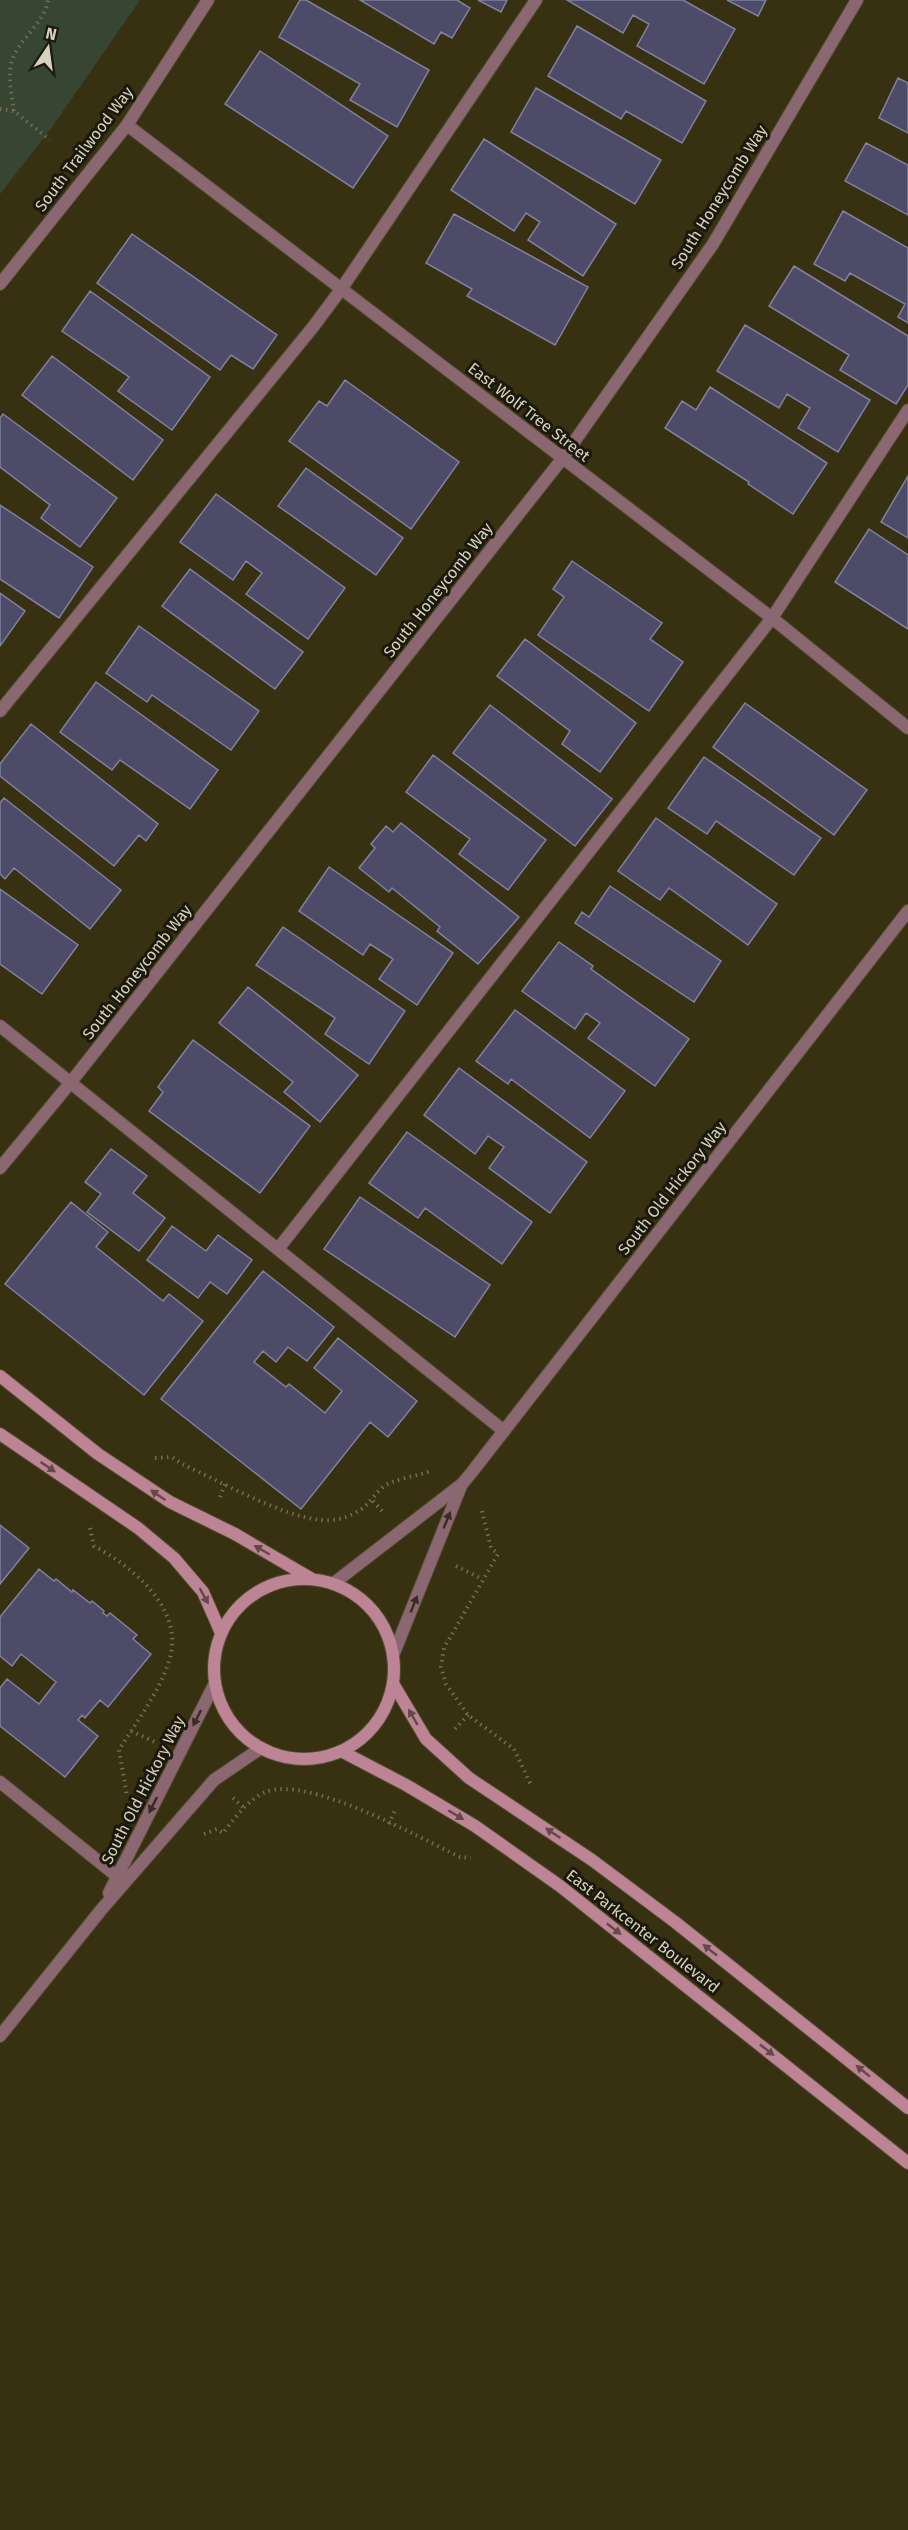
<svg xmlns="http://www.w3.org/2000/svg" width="908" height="2530" font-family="'Fira Sans',sans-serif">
	<rect width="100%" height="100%" fill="#373111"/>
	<path fill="#374633" d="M0,0h140l-88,127 -52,67z"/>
	<path fill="#4d4b68" stroke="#8180a1" stroke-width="1.5" d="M300,0h6l123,70 -32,57 -47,-27 10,-16 -81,-47z
		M360,0h97l13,8 -18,30 -11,-6 -7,12z
		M478,0h29l-6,12z
		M567,0h116l52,29 -31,55 -67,-38 12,-22 -16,-9 -10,18z
		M727,0h39l-8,16z
		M577,26l129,75 -24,42 -56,-32 -5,8 -73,-43z
		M260,51l128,85 -35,52 -128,-84z
		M898,78l10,5v50l-29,-15z
		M536,88l125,72 -26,44 -124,-72z
		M484,139l132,85 -33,52 -55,-36 12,-18 -14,-9 -12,18 -63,-41z
		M866,143l42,22v50l-63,-34z
		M843,211l65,37v75l-10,-6 7,-13 -55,-31 -5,8 -31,-17z
		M454,214l134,73 -33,58 -88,-49 5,-7 -46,-26z
		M132,234l145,101 -24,34 -22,-14 -11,15 -123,-87z
		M794,266l114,70v49l-12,19 -56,-34 9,-15 -80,-49z
		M90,291l120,86 -38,53 -54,-39 11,-14 -67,-46z
		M745,325l125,75 -32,52 -40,-24 12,-20 -23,-14 -8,14 -62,-37z
		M52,356l111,84 -30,40 -111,-85z
		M345,380l114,82 -48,67 -122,-88 30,-40 8,5z
		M710,387l117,76 -34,51 -45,-30 1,-2 -84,-54 17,-27 14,9z
		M3,414l114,84 -37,49 -39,-29 9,-13 -50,-38v-49z
		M306,468l97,70 -27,37 -98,-69z
		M908,476v62l-27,-16z
		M216,494l129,94 -37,51 -62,-45 16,-21 -16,-12 -13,19 -53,-38z
		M0,505l93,62 -34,51 -59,-39z
		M869,529l39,26v74l-73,-47z
		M572,561l90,62 -12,16 33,23 -34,49 -111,-76 26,-38 -11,-8z
		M190,569l113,83 -28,37 -113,-83z
		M0,593l25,18 -25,35z
		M139,626l120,85 -28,39 -79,-55 -5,7 -41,-29z
		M525,639l111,84 -36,49 -38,-28 8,-13 -73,-55z
		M96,682l122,88 -28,39 -70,-49 -8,10 -52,-38z
		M745,703l122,87 -33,45 -121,-88z
		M490,705l122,94 -37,47 -122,-93z
		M31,724l127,100 -12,17 -7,-6 -25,31 -114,-90v-12z
		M433,755l113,85 -38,50 -49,-36 11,-15 -64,-47z
		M704,757l117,81 -27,37 -78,-54 -9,13 -39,-26z
		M4,798l117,92 -31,39 -76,-61 -9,11 -5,-5v-71z
		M656,818l121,86 -29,41 -79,-57 -9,12 -42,-29z
		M401,823l118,94 -41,47 -41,-33 3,-4 -48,-39 -3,4 -30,-24 16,-20 -4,-4 15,-18 7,6z
		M329,867l124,86 -36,52 -38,-26 14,-20 -23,-15 -7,11 -64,-44z
		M610,886l111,75 -27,41 -119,-79 7,-11 7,5z
		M0,889l78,56 -36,49 -42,-30z
		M283,927l122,84 -36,53 -44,-30 10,-16 -79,-53z
		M559,942l34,24 -2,3 98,70 -34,47 -67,-48 12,-15 -14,-10 -11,16 -53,-38z
		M248,987l110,88 -38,47 -36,-30 9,-10 -74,-59z
		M515,1010l110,81 -35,47 -79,-59 -3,5 -32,-23z
		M193,1040l117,86 -50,67 -111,-82 14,-19 -5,-5z
		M459,1068l128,94 -37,51 -61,-45 15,-21 -16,-11 -13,18 -51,-39z
		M407,1132l125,90 -30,42 -77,-56 -7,10 -49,-35z
		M111,1149l36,27 -14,17 32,25 -26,33 -52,-39 14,-18 -16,-12z
		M360,1197l130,88 -35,52 -131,-88z
		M71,1202l37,30 -12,15 67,54 6,-7 34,27 -59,74 -139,-111z
		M172,1226l34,25 12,-16 34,25 -25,34 -17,-12 -12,16 -51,-38z
		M263,1271l71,56 -27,34 -19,-14 -12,15 -13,-11 -9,11 32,25 3,-3 36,29 17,-22 -28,-23 24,-30 79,63 -29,36 -18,-15 -69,87 -140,-110z
		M0,1525l29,23 -29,36z
		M39,1569l15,12 2,-2 16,13 1,-2 17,13 2,-2 12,10 -1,2 4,3 3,-3 27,22 -4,4 18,15 -43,53 -8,-7 -15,18 -3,-3 -4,5 20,16 -33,41 -65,-51v-38l7,-9 32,25 17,-22 -35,-28 -9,12 -12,-10v-39z"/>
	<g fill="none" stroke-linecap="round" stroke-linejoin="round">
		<defs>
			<path id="lane" d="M0,711l313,-384 29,-39 194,-288
				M0,1026l504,405
				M278,1249l494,-631 136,-208
				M0,1782l118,95"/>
			<path id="street" d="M127,125l645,493 136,110
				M0,284l127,-159 81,-125
				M0,1168l71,-86 491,-623 151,-215 144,-244
				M334,1583l128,-99 10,-12 436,-561
				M394,1653l67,-167
				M109,1893l106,-210
				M0,2036l101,-126 113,-130 47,-32"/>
			<path id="secondary" d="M0,1376l98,78 72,48 65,32 77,45
				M0,1434l138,94 36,30 29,34 18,41
				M214 1669a90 90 0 1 1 180 0a90 90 0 1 1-180 0Z
				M394,1685l32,54 43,39 123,82 83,62 233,186
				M341,1751l65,34 69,41 85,60 348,277"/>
		</defs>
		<use href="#lane" stroke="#534e30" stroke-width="14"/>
		<use href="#street" stroke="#534e30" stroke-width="14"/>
		<use href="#secondary" stroke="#534e30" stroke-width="14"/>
		<path stroke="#726d53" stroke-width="4" stroke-dasharray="1.5 4.5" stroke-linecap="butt" d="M0,109l14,2 36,29
			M14,111c-2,-16 -7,-35 -2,-51 8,-22 32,-36 36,-60
			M155,1458l17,-1 10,7c38,17 100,53 140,56 11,1 21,-1 31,-6 17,-8 18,-17 30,-27 8,-7 37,-12 48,-16
			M220,1497l5,-13
			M373,1501l10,11
			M482,1511l9,37 7,6 -54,94 -3,19 5,17 22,31 46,34 17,36
			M90,1528l4,18c39,21 92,64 75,115 -10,32 -33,61 -50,89l8,46
			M456,1566l26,13
			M455,1729l13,-14
			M131,1731l24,11
			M233,1798l11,10
			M389,1824l7,-16
			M204,1834l13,-5 6,4c11,-14 25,-34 43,-41 42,-17 152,45 194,65l11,1"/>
		<use href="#lane" stroke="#8a6771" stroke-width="12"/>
		<use href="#street" stroke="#8a6771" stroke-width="12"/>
		<use href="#secondary" stroke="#bc8494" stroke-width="12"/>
	</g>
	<defs><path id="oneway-solid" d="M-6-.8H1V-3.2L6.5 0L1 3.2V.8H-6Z" transform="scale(1.5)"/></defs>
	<g fill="#644949">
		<use href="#oneway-solid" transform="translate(48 1467) rotate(34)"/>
		<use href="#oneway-solid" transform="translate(158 1495) rotate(-146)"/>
		<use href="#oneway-solid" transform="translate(262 1550) rotate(-150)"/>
		<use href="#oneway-solid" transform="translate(204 1596) rotate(61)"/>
		<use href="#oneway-solid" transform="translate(413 1717) rotate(-120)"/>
		<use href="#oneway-solid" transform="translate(456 1815) rotate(31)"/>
		<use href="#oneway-solid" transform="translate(553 1833) rotate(-146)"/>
		<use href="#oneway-solid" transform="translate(614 1929) rotate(38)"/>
		<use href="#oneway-solid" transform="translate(710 1950) rotate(-142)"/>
		<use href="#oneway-solid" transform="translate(767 2050) rotate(38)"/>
		<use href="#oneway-solid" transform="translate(863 2071) rotate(-141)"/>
	</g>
	<g fill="#382c25">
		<use href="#oneway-solid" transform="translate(447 1520) rotate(-68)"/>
		<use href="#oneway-solid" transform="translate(414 1604) rotate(-68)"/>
		<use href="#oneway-solid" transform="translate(197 1718) rotate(117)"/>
		<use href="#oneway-solid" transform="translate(153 1805) rotate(117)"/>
	</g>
	<g text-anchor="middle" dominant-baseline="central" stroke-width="6" stroke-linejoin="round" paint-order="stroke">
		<g font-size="16" fill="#d5d2c0" stroke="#1c190c">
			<text transform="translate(84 149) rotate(-53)">South Trailwood Way</text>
			<text transform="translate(719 197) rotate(-58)">South Honeycomb Way</text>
			<text transform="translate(529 412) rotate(38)">East Wolf Tree Street</text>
			<text transform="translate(438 590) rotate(-52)">South Honeycomb Way</text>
			<text transform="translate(137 972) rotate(-52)">South Honeycomb Way</text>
			<text transform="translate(672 1188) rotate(-52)">South Old Hickory Way</text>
			<text transform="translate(143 1790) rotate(-63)">South Old Hickory Way</text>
			<text transform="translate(643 1931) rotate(38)">East Parkcenter Boulevard</text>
		</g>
	</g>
	<g transform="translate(48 48) rotate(13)" stroke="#1c190c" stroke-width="4.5" paint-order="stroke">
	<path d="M0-4.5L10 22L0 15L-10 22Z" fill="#d5d2c0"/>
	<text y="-9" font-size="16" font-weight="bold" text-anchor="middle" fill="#d5d2c0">N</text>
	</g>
</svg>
